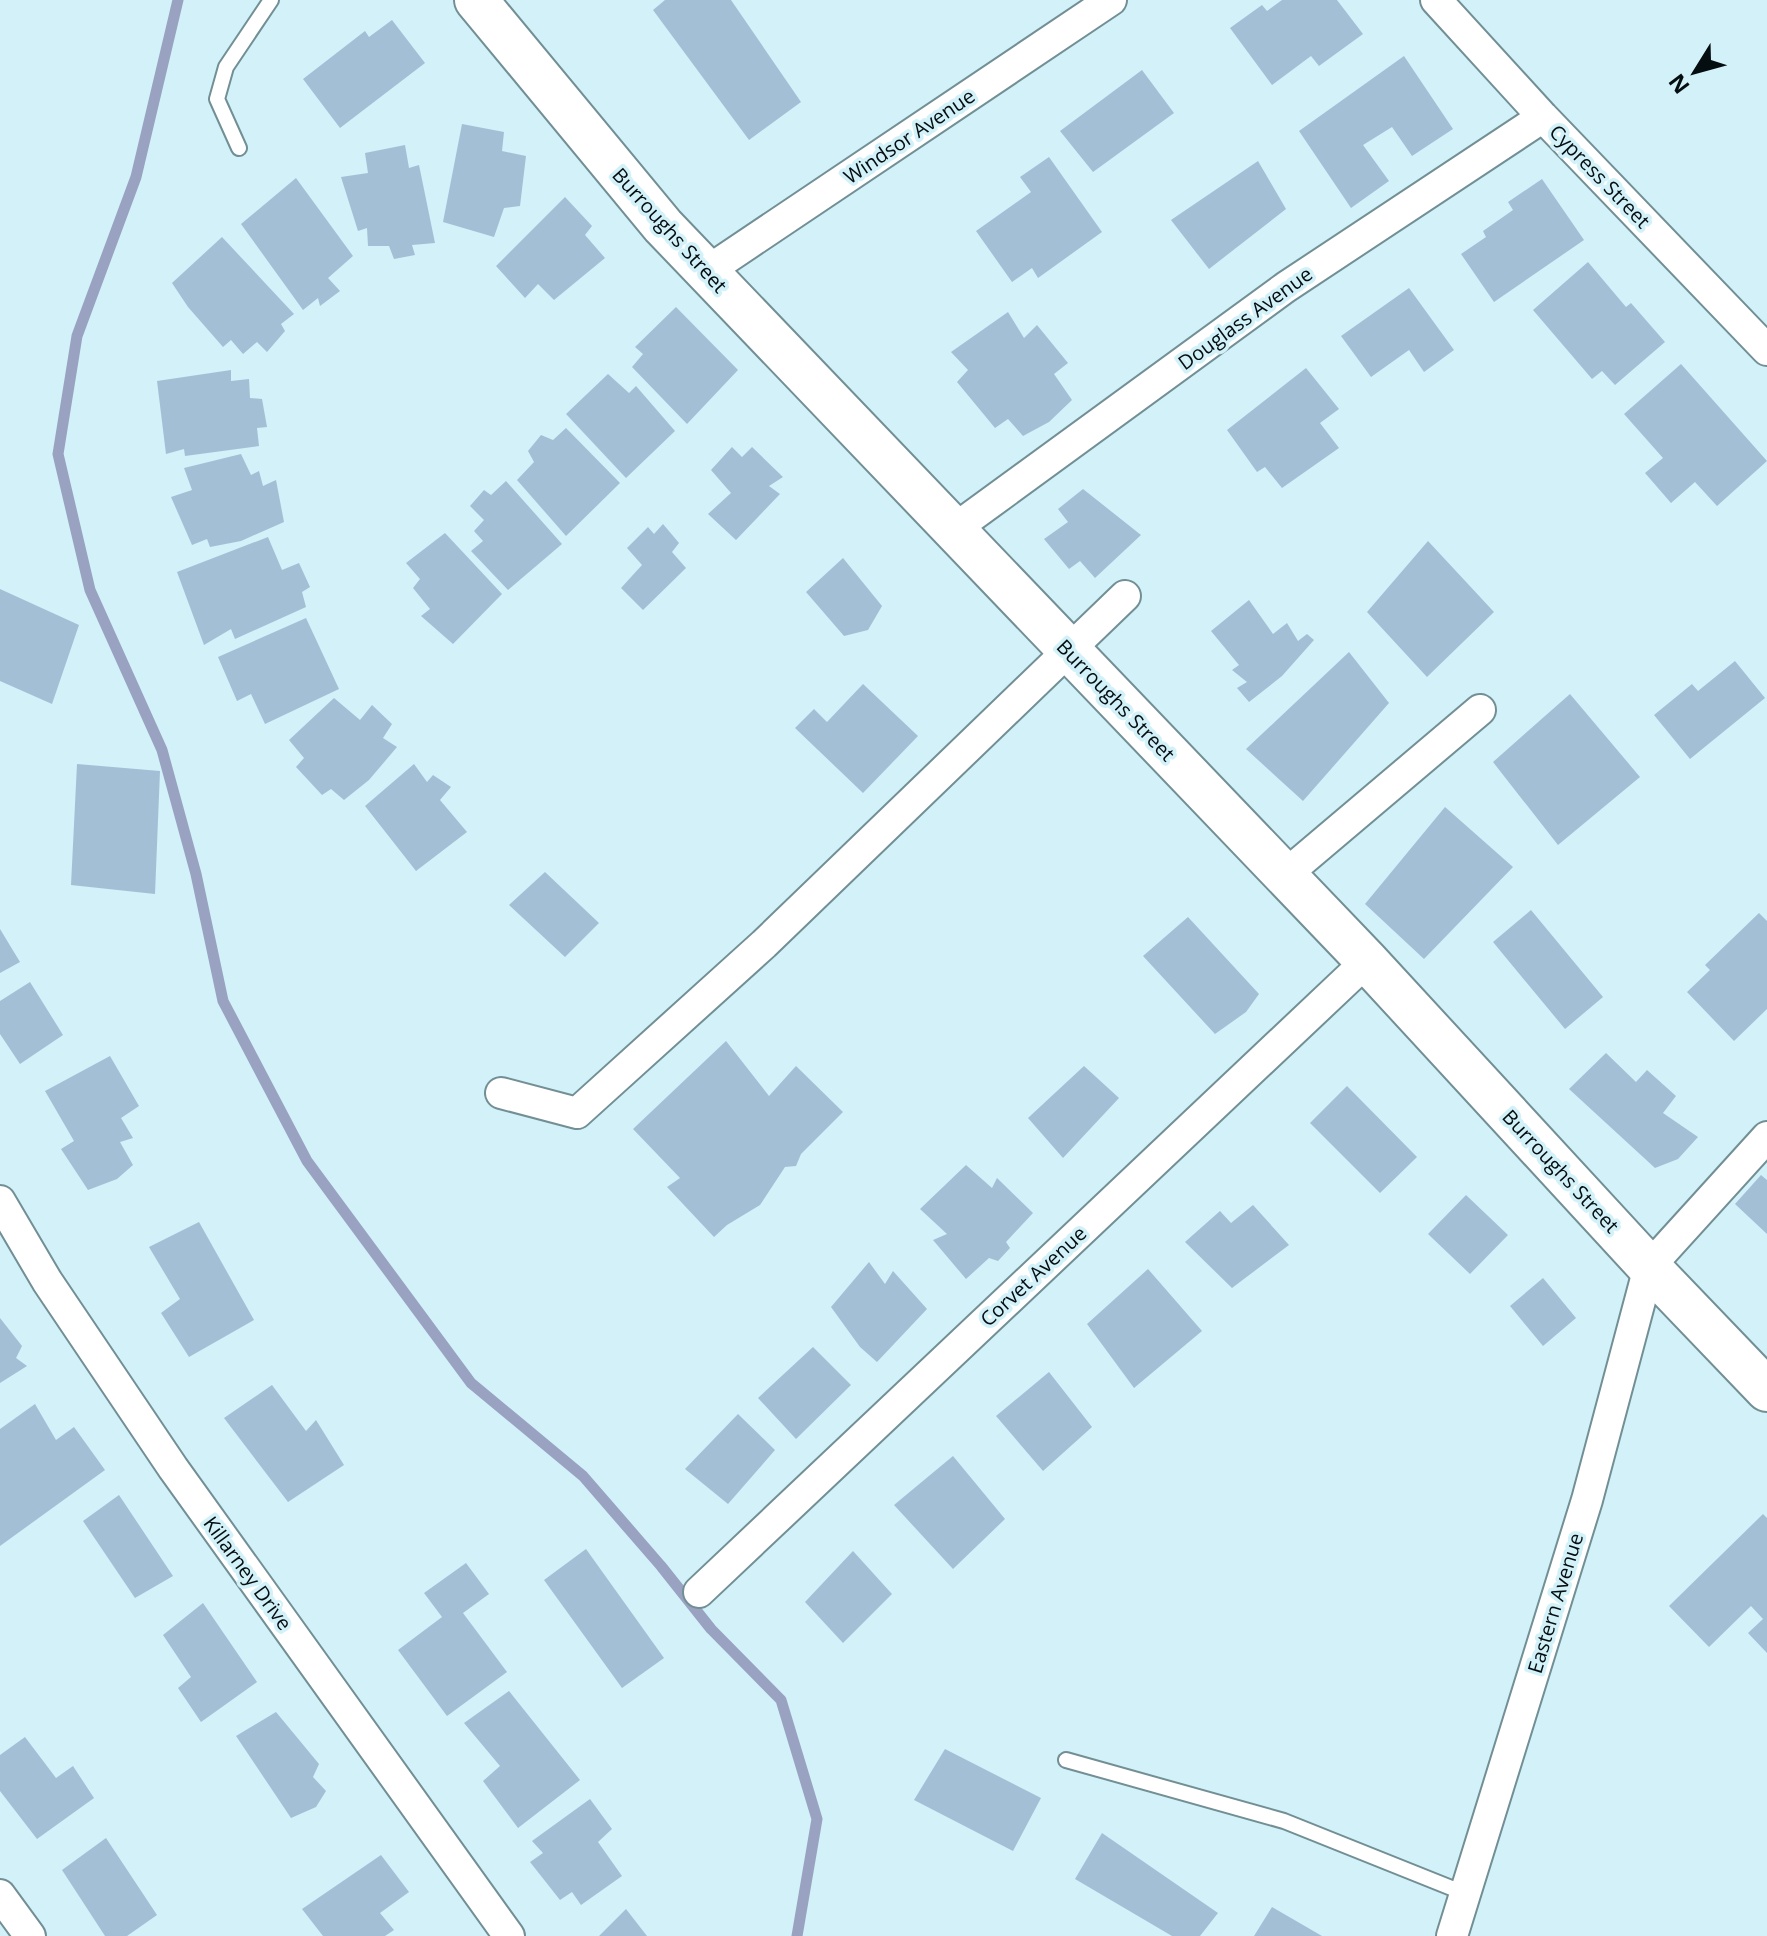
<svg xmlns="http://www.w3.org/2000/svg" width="1767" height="1936" font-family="'Open Sans',sans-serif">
	<rect width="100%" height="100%" fill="#d2f1f8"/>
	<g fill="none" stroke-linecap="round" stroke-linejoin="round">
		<path stroke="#99a2c0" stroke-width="11" d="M178,0l-42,177 -59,159 -19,118 32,136 72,160 34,124 27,127 84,160 164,222 112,93 78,90 50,63 70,71 36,119 -20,117"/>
	</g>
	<path fill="#a3bfd6" d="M665,0h66l70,102 -52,38 -96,-130z
		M1282,0h55l26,34 -44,32 -8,-10 -39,29 -42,-57 32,-23 5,6z
		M392,20l33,43 -85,65 -37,-49 62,-48 4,6z
		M1404,56l49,73 -41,27 -20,-29 -29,18 26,36 -38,27 -52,-77z
		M1142,70l32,43 -81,59 -33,-41z
		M462,124l42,8 -2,19 24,5 -6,50 -16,2 -10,29 -51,-15z
		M405,145l4,23 10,-3 16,78 -23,2 3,10 -21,4 -5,-13h-21l-1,-18 -9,3 -17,-54 27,-4 -3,-20z
		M1049,157l53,75 -64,46 -6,-10 -20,14 -36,-51 55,-39 -11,-15z
		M1258,161l28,48 -77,60 -38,-49z
		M296,178l57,78 -25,22 12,13 -20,15 -2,-8 -15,12 -62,-86z
		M1542,179l42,61 -90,62 -33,-48 25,-17 -3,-6 30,-21 -5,-8z
		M565,197l27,29 -7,9 20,23 -51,42 -16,-16 -13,14 -29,-32z
		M222,237l72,77 -13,10 4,7 -18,21 -10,-10 -14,12 -12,-14 -8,7 -35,-40 -16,-24z
		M1588,262l38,45 5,-4 34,39 -50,43 -13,-14 -10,8 -59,-69z
		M1409,288l45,62 -30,22 -15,-22 -38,27 -30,-41z
		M676,307l62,63 -51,54 -55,-57 11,-13 -8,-7z
		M1008,312l16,26 13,-13 31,38 -14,11 18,26 -23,22 -26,14 -15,-17 -13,9 -38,-46 11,-12 -17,-18z
		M1681,364l86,97 -50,45 -22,-24 -24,21 -26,-30 18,-15 -39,-44z
		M1306,368l33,41 -19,14 19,25 -57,40 -17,-21 -8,5 -30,-42z
		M231,370v11l18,-2 1,19 12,1 5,28 -10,1 2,18 -74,10 -1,-7 -18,5 -9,-73z
		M608,374l21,19 7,-7 39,45 -49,47 -60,-64z
		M566,428l54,55 -54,53 -49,-56 17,-18 -6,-11 13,-16 12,5z
		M732,447l10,10 10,-10 31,30 -14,9 11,8 -44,46 -28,-26 23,-21 -20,-23z
		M241,454l10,21 8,-4 4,15 13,-6 8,42 -43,19 -31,6 -3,-8 -15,6 -21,-48 21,-7 -8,-22z
		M506,481l56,63 -54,46 -37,-39 12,-10 -9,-10 10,-11 -14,-14 14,-16 7,5z
		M1083,489l58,46 -46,43 -15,-17 -11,8 -25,-30 24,-17 -10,-13z
		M663,524l16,19 -7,9 14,16 -43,42 -22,-22 21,-23 -15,-17 21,-21 6,7z
		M445,533l57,61 -49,50 -32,-28 9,-7 -17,-21 7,-9 -14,-16z
		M268,537l14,33 17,-7 11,24 -8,5 4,15 -71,32 -4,-10 -27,16 -27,-73z
		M1428,541l66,71 -67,65 -60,-65z
		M843,558l39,48 -14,24 -24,6 -38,-44z
		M0,589l79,36 -27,79 -52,-23z
		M1249,600l24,34 14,-11 11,18 9,-7 7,6 -32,36 -33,26 -12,-14 10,-6 -15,-12 7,-5 -28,-34z
		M306,618l33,71 -74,35 -14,-30 -14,7 -19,-44z
		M1349,652l40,51 -86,98 -57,-52z
		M1735,661l30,37 -75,61 -36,-44 38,-31 6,7z
		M863,684l55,52 -55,57 -68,-65 19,-19 13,13z
		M1570,694l70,83 -82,68 -65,-83z
		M334,698l26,22 12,-15 20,19 -9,14 14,9 -28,33 -25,20 -13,-11 -9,6 -26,-28 8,-9 -15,-18z
		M77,764l83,7 -5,123 -84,-9z
		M414,764l13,18 6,-7 18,12 -11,13 27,32 -51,39 -51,-65z
		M1445,807l68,60 -89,92 -59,-55z
		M545,872l54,51 -34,34 -56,-52z
		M1531,910l72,87 -38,32 -72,-87z
		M1759,913l8,8v88l-33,32 -47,-49 23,-22 -5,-5z
		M1188,917l71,77 -13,18 -31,22 -72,-78z
		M0,929l20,33 -20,11z
		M30,982l33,53 -43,29 -20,-30v-33z
		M726,1041l43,55 27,-30 47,46 -42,42 -5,12 -11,1 -25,38 -33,20 -13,12 -47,-50 13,-9 -47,-49z
		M1606,1053l30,29 11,-12 29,26 -13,17 35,24 -20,22 -23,9 -86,-79z
		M110,1056l29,50 -18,12 12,20 -13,4 13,23 -16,14 -29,11 -27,-41 13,-8 -29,-50z
		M1084,1066l35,32 -56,60 -35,-40z
		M1347,1086l70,71 -37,36 -70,-70z
		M966,1165l26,23 5,-10 36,35 -27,29 4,6 -12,13 -9,-3 -23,21 -33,-39 14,-6 -27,-25z
		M1761,1175l6,5v54l-32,-30z
		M1466,1195l42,40 -38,39 -42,-40z
		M1253,1205l36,40 -57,43 -47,-46 35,-31 11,12z
		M199,1222l55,98 -65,37 -28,-44 19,-14 -31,-52z
		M869,1262l16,22 8,-13 34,38 -50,53 -17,-15 -29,-40z
		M1148,1269l54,62 -68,57 -47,-64z
		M1543,1278l33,40 -33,28 -33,-40z
		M0,1318l22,28 -6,12 11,8 -27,17z
		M813,1347l38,38 -55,54 -38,-41z
		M1049,1372l43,55 -49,44 -47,-55z
		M272,1385l34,46 10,-11 28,45 -56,37 -64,-84z
		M35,1404l21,36 18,-13 31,43 -105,76v-117z
		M738,1414l37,36 -47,54 -43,-35z
		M953,1456l52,63 -52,50 -59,-64z
		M119,1495l54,81 -38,22 -52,-77z
		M1763,1514l4,4v135l-19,-20 15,-14 -12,-13 -42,41 -40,-41z
		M586,1549l78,109 -42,30 -78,-108z
		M853,1551l39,43 -49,49 -38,-41z
		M466,1563l23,31 -26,19 44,59 -60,44 -49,-66 44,-33 -18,-24z
		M203,1603l54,79 -56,40 -23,-34 13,-11 -28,-42z
		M509,1691l71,89 -62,48 -35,-47 17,-15 -36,-43z
		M276,1712l43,52 -6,13 13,14 -10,16 -25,11 -55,-82z
		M25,1737l31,41 17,-12 21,32 -57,41 -37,-48v-36z
		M945,1749l96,49 -28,53 -99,-51z
		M590,1799l22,30 -14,13 24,34 -41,29 -9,-13 -12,8 -30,-38 13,-9 -11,-12z
		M1102,1833l116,80 -18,23h-28l-97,-57z
		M106,1838l51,77 -30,21h-22l-43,-66z
		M381,1855l28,37 -29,21 14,17 -9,6h-62l-21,-27z
		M1272,1907l50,29h-68z
		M626,1909l21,27h-48z"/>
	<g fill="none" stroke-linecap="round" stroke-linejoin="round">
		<defs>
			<path id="lane" d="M239,148l-22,-49 9,-32 45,-67
				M1066,1760l218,61 180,72"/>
			<path id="street" d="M1436,0l107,117 224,233
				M706,272l405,-272
				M953,530l333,-243 257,-170
				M1285,875l195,-165
				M501,1093l76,20 187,-169 361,-348
				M0,1201l47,80 126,187 336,468
				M699,1592l668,-631
				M0,1895l30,41
				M1452,1936l135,-436 62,-233 118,-130"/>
			<path id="secondary" d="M476,0l187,226 704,735 282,306 118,123"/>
		</defs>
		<use href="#lane" stroke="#728f95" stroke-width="18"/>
		<use href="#street" stroke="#728f95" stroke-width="34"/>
		<use href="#secondary" stroke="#728f95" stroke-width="46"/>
		<use href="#lane" stroke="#fff" stroke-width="14"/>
		<use href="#street" stroke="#fff" stroke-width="30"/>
		<use href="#secondary" stroke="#fff" stroke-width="42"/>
	</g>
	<g text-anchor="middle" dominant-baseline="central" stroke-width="7" stroke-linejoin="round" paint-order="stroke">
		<g font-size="20" fill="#040d10" stroke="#d2f1f8">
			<text transform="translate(909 136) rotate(-34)">Windsor Avenue</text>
			<text transform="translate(1600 176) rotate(46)">Cypress Street</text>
			<text transform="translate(670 230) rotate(48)">Burroughs Street</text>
			<text transform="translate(1245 318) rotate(-36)">Douglass Avenue</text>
			<text transform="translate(1116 700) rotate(46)">Burroughs Street</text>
			<text transform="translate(1561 1171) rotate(47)">Burroughs Street</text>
			<text transform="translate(1033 1276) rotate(-43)">Corvet Avenue</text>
			<text transform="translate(248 1573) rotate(54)">Killarney Drive</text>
			<text transform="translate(1555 1603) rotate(-73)">Eastern Avenue</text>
		</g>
	</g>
	<g transform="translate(1695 72) rotate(233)" stroke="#d2f1f8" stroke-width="6" paint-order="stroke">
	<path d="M0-6L14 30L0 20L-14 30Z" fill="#040d10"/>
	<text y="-12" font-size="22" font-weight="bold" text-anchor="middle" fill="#040d10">N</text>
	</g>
</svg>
